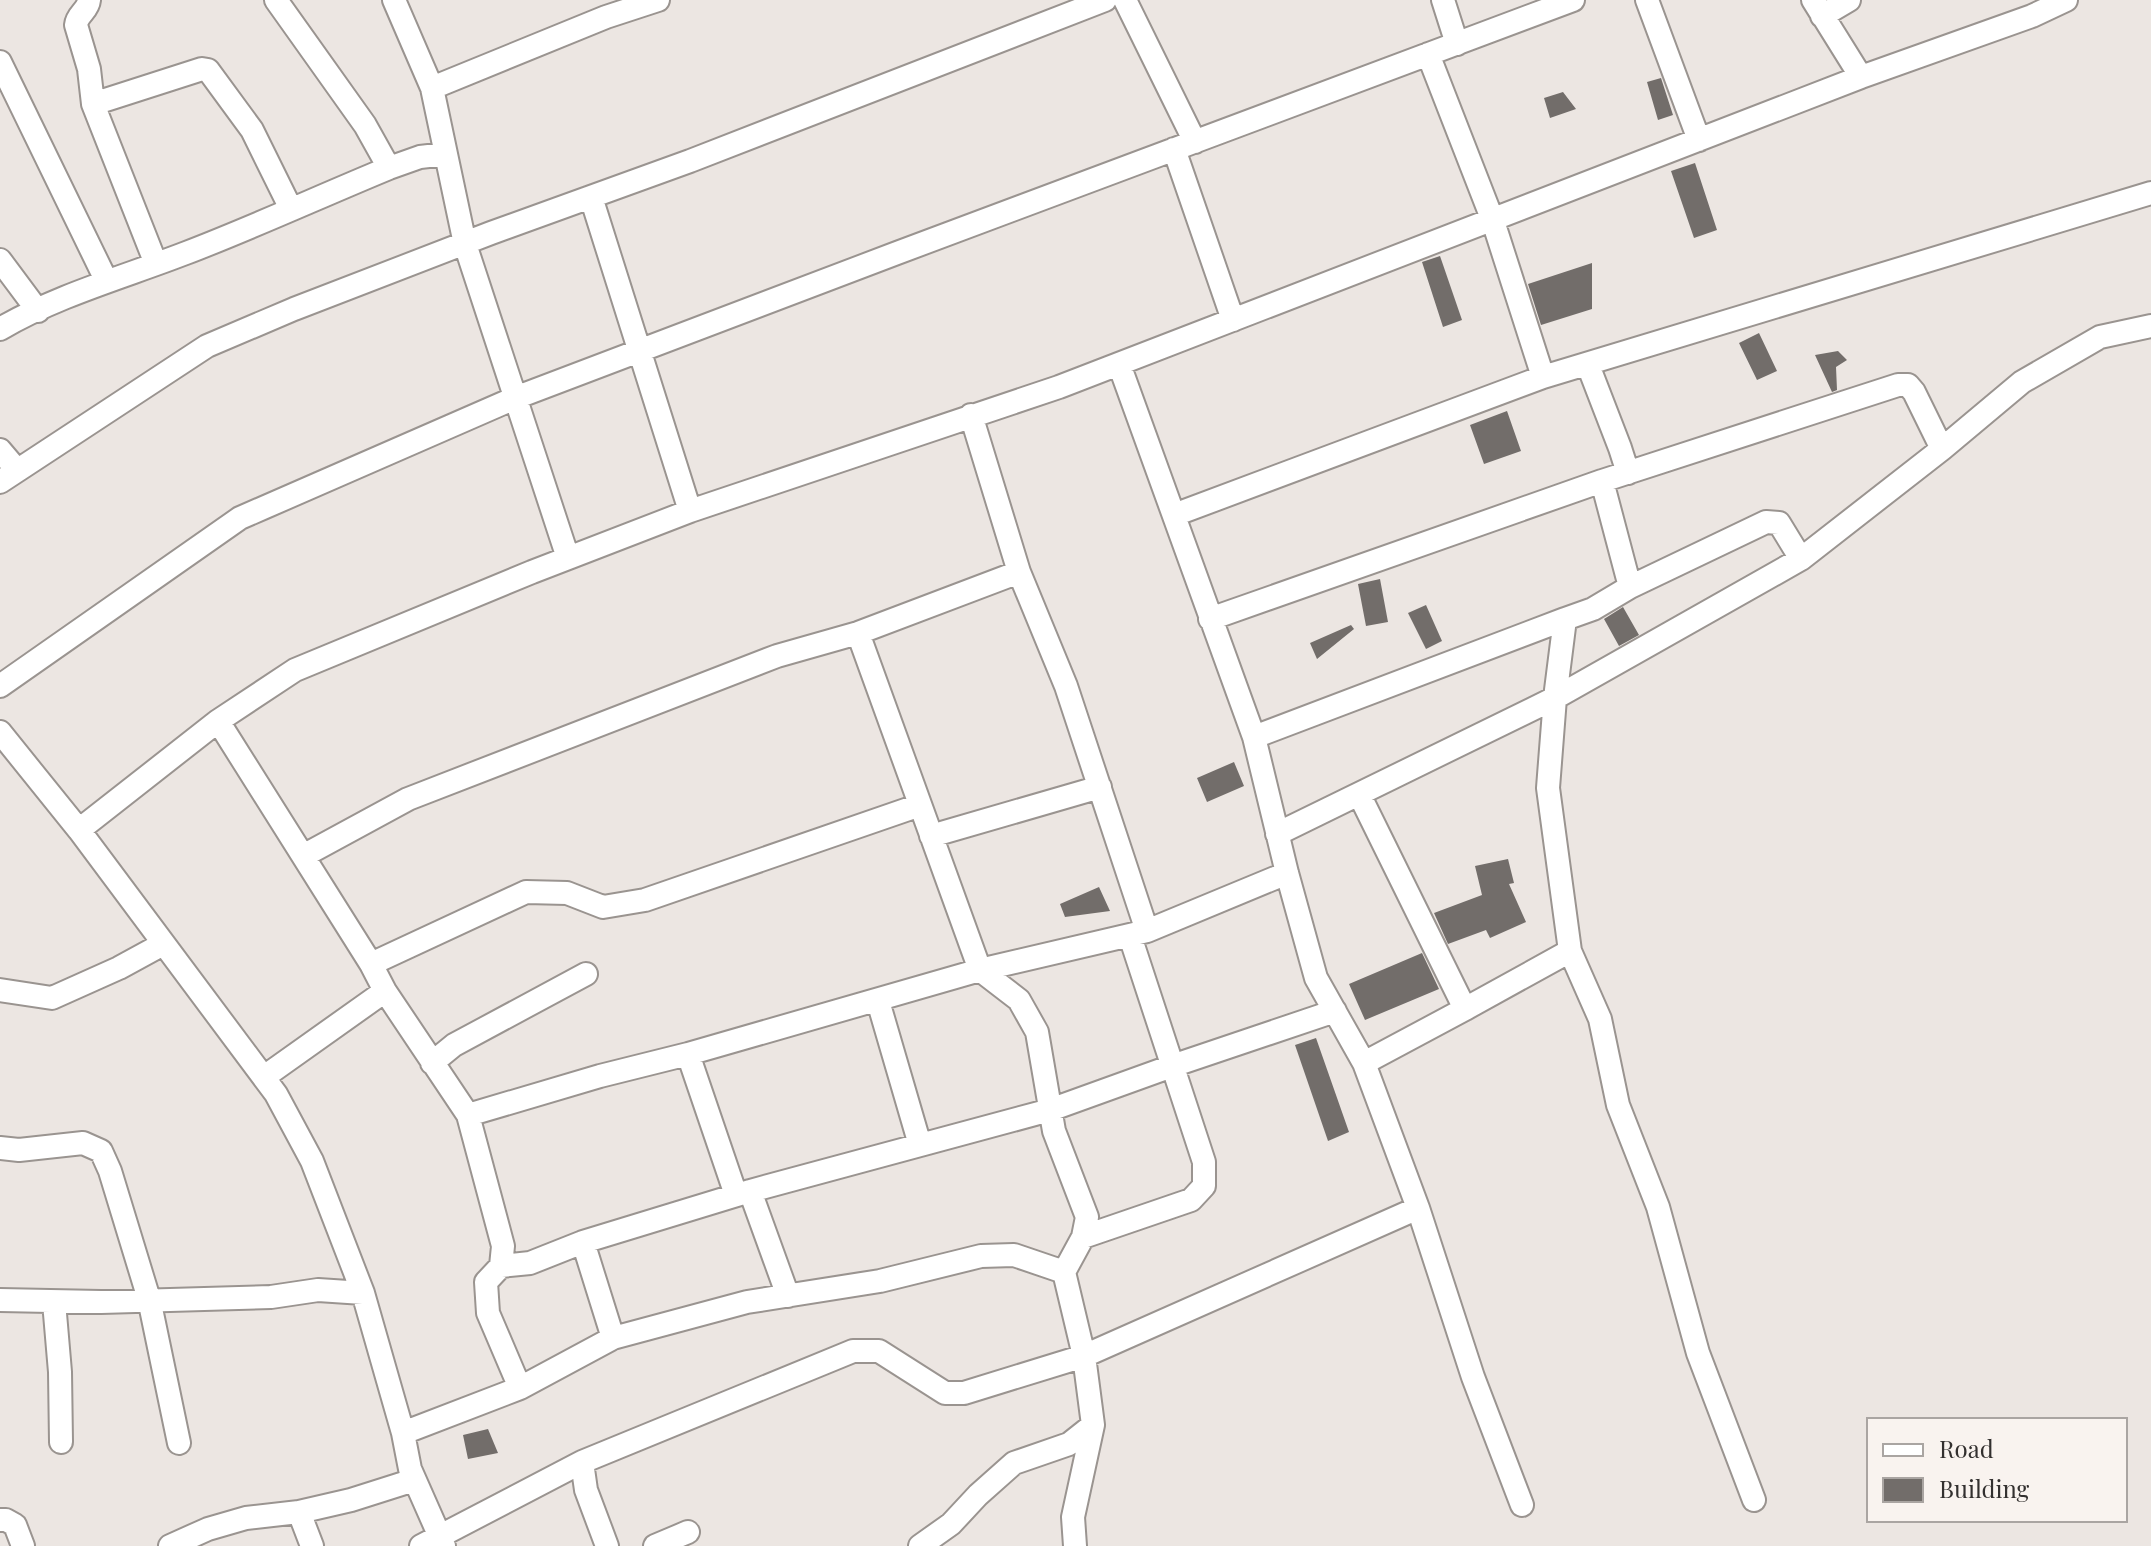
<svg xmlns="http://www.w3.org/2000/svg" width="2151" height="1546" font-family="'Playfair Display',serif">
	<rect width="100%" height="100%" fill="#ece6e2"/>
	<path fill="#726d6a" d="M1661,78l12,37 -15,5 -11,-38z
		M1563,92l13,17 -26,9 -6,-20z
		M1695,163l22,67 -23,8 -23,-67z
		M1440,256l22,64 -19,7 -21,-65z
		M1592,263v46l-51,16 -13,-41z
		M1759,333l18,38 -20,9 -18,-37z
		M1838,351l9,9 -11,7 1,23 -5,2 -17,-37z
		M1507,411l14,40 -37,13 -14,-39z
		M1380,579l8,43 -22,4 -8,-42z
		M1426,605l16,36 -16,8 -18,-36z
		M1623,607l16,28 -20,11 -15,-27z
		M1351,625l3,4 -37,30 -7,-16z
		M1234,762l10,24 -37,16 -10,-24z
		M1508,859l6,24 -5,1 17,38 -36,16 -4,-8 -38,14 -14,-31 48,-18 -7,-29z
		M1099,887l11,24 -45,6 -5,-13z
		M1422,953l17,36 -74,31 -16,-36z
		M1316,1038l33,94 -21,9 -33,-96z
		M488,1429l10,24 -30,6 -5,-24z"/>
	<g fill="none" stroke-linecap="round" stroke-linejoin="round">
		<defs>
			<path id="minor" d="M89,0c-1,11 -12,14 -13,25l13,44 4,35 63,160
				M276,0l89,125 24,43
				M394,0l38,88 33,156 103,314
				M1125,0l70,142
				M1443,0l14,44
				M1647,0l52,140
				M1813,0l48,77
				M1822,16l27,-16
				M1428,54l65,167 50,156
				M0,62l106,218
				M432,88l174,-71 52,-17
				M93,104l109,-35 6,1 44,60 39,79
				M1174,149l59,171
				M591,197l99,314
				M0,260l38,51
				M0,329c58,-34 124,-52 186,-76 68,-26 135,-57 203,-85l31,-11 26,-3
				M1119,364l135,373 33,136 29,105 48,85 54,145 55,169 49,128
				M1588,365l32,83 8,25
				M971,415l48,157 47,114 81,245
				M0,450l17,20
				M1602,481l28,106 -37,22 -28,10 -10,79 -7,90 22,163 30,68 18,86 40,102 40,146 56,147
				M0,482l207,-136 87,-37 197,-76 199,-72 415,-161
				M1174,515l369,-138 608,-184
				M1630,587l136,-65 13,1 22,36
				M1210,619l392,-138 296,-96h10l6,7 28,57
				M858,633l122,337 39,30 18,32 17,99 33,86 -4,20 -19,35 20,84 9,69 -20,92 2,29
				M0,686l240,-168 23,-10 252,-110 382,-145 676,-253
				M218,721l153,243 14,27 83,124 132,-39 88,-22 292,-84 167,-39 140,-58
				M0,732l79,98 197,264 36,67 51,132 40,140 7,36 34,77
				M1254,737l311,-118
				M1359,794l106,215 -101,54
				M79,830l139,-109 77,-51 237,-98 158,-61 369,-124 802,-310 171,-61 34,-16
				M1277,834l278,-136 246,-139 141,-110 80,-67 78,-45 51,-11
				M931,836l169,-49
				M303,856l105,-57 369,-143 81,-23 161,-61
				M371,964l155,-72 41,1 36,14 42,-7 275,-95
				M0,990l52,8 67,-30 44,-24
				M878,1001l42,144
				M1465,1009l105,-58
				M688,1054l48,141
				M432,1063l22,-18 132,-71
				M264,1077l121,-86
				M468,1115l35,131 -2,20 -15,16 2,31 32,75
				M0,1148l19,2 64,-7 18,8 9,20 39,128 30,144
				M750,1191l38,105
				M1083,1237l108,-37 13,-14v-24l-74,-226
				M583,1242l30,96
				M501,1266l29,-3 53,-21 167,-51 300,-81 122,-44 163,-55
				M0,1300l101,2 170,-5 47,-7 45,3
				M54,1302l6,70 1,70
				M403,1433l117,-45 93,-50 134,-36 133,-21 101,-25 33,-1 50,17
				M582,1462l271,-111h26l66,42h19l120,-37 334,-148
				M299,1512l13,34
				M0,1520h6l9,5 8,21
				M170,1546l38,-17 38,-11 53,-6 52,-12 63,-20
				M421,1546l161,-84 4,28 21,56
				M655,1546l33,-14
				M920,1546l31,-22 27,-29 36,-32 55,-19 24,-19"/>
		</defs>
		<use href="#minor" stroke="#9a9490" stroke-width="26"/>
		<use href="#minor" stroke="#fff" stroke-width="22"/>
	</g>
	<rect x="1867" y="1418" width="260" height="104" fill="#f9f3ef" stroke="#aaa5a2" stroke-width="2"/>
	<rect x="1883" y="1444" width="40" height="12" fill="#ffffff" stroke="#aaa5a2" stroke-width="2"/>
	<text x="1939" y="1458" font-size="24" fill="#33302f">Road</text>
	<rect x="1883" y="1478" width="40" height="24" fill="#726d6a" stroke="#aaa5a2" stroke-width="2"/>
	<text x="1939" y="1498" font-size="24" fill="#33302f">Building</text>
</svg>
